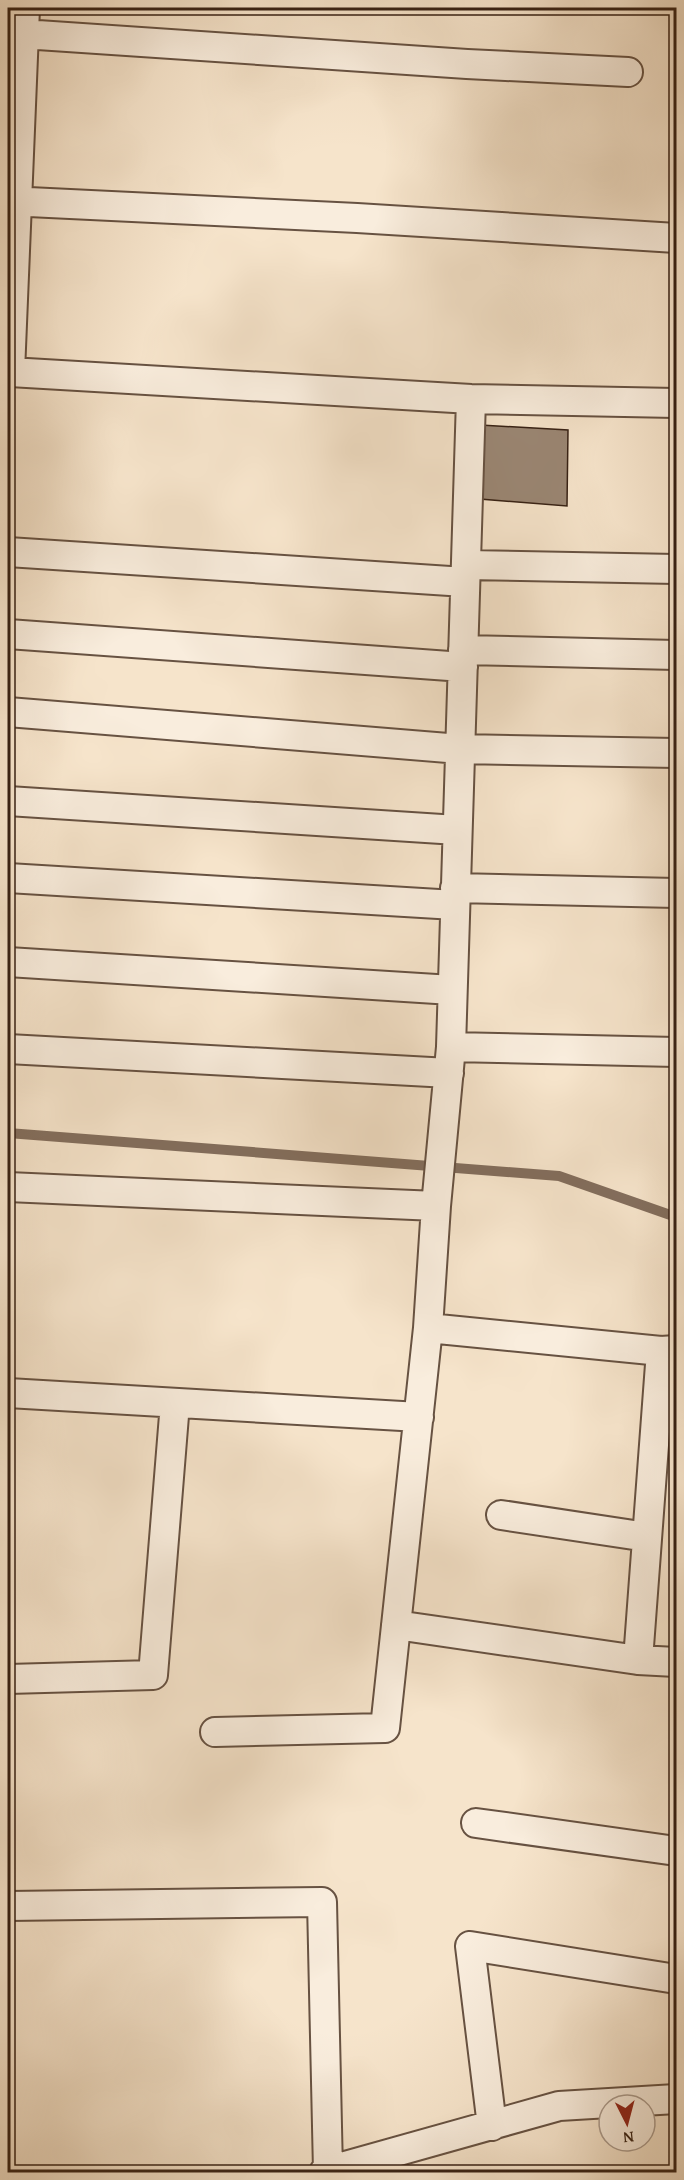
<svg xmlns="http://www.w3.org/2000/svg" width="684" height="2180" font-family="'Gentium Book Plus',serif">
	<rect width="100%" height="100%" fill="#f6e4cb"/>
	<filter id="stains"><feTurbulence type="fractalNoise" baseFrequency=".00333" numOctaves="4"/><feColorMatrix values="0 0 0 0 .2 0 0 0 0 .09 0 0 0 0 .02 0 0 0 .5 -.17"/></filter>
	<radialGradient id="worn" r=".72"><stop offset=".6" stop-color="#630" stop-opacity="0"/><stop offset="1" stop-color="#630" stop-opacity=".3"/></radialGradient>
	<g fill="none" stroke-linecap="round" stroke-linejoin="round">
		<path stroke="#836e5d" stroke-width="10" d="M8,1133l551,43 117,41"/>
	</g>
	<path fill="#9a8673" stroke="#372114" stroke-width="1.5" d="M480,425l88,5 -1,76 -87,-7z"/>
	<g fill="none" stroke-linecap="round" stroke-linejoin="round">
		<defs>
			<path id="minor" d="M25,8l-15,364 461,27 205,4
				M8,33l459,31 161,8
				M8,201l349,17 319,20
				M8,552l457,30
				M466,565l210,4
				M8,634l455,33
				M463,650l213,5
				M8,712l452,37 216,4
				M8,801l449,29
				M8,878l447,27
				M455,888l221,5
				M8,962l444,28
				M451,1047l225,5
				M8,1049l441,24
				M8,1187l428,19
				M428,1328l233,23 15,-1
				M8,1393l411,24
				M501,1515l146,22
				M396,1625l242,35 38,2
				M638,1660l23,-309
				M8,1679l145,-4 22,-272
				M215,1732l170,-4 43,-400 8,-122 15,-159 20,-648
				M476,1823l200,28
				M8,1906l314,-4 6,269
				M492,2126l-22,-180 206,33
				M324,2172l235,-66 117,-7"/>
		</defs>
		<use href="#minor" stroke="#675242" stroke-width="32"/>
		<use href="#minor" stroke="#f9eddd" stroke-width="28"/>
	</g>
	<rect width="684" height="2180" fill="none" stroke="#f6e4cb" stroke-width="30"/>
	<rect x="9" y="9" width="666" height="2162" fill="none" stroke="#372114" stroke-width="3"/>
	<rect x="15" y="15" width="654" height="2150" fill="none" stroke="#372114" stroke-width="1.5"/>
	<g transform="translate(627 2123) rotate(174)"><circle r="28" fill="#f9eddd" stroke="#ab9b8d" stroke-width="1.5"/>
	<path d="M0-4.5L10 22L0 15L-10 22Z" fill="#8f2418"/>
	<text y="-9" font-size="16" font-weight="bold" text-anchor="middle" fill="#372114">N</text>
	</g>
	<rect width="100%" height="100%" filter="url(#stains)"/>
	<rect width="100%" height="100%" fill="url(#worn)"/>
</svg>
